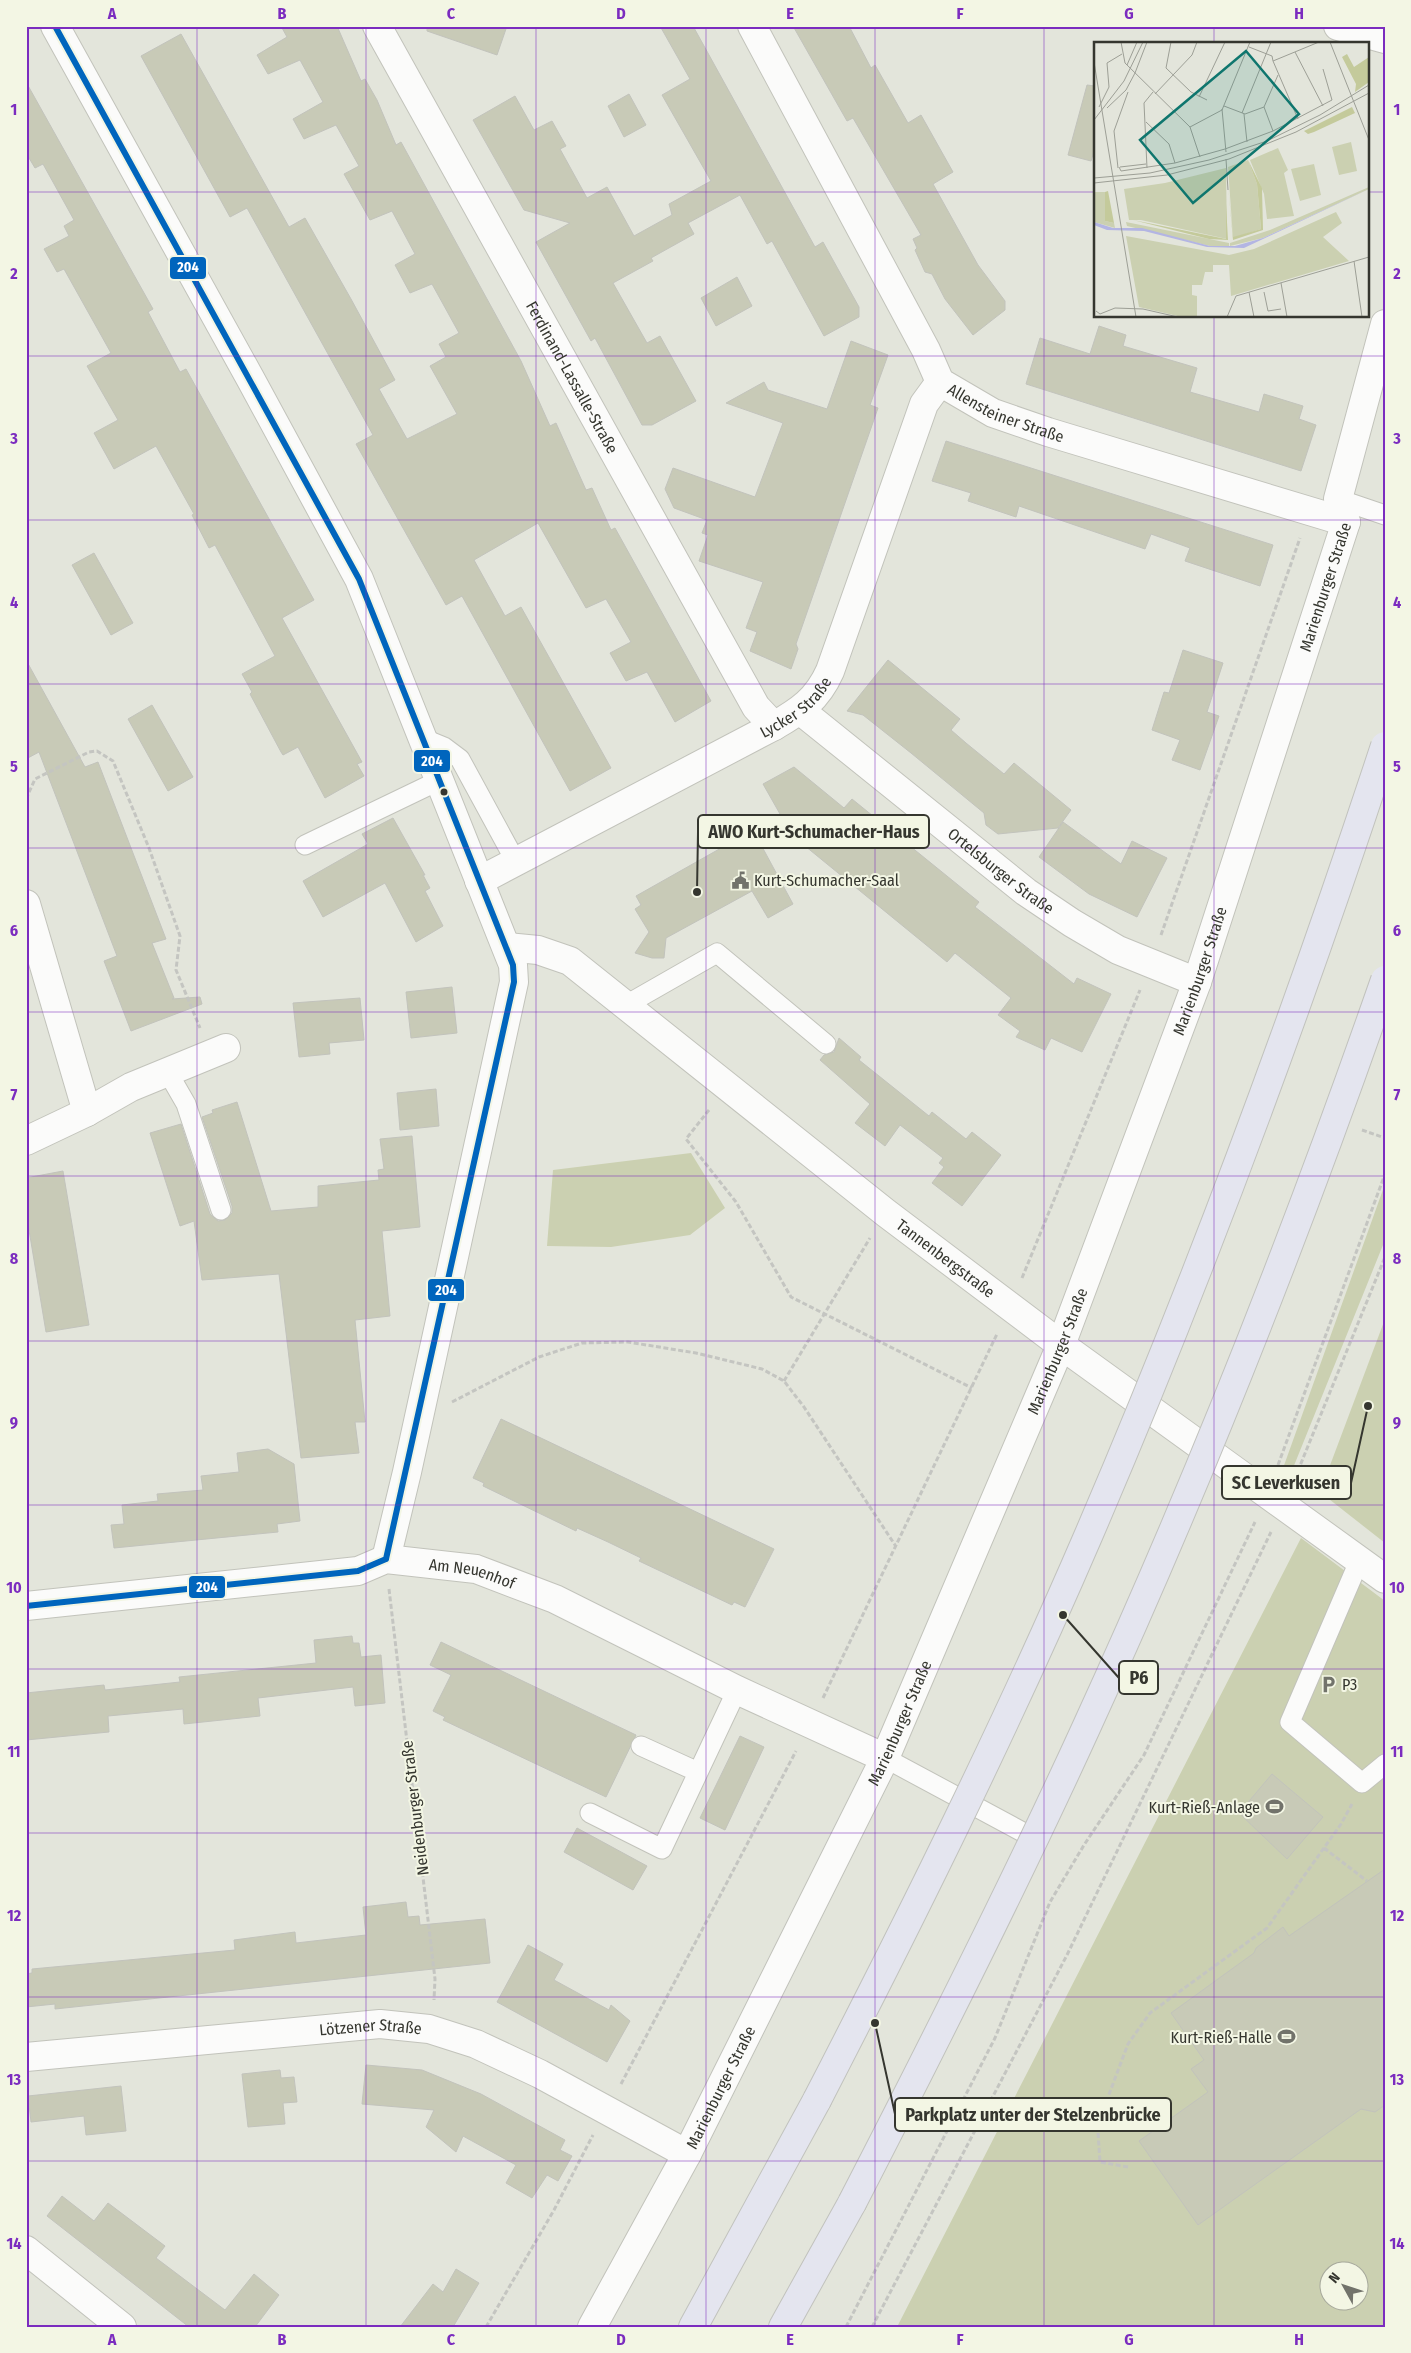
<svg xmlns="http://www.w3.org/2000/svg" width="1411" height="2353" font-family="'Fira Sans Condensed',sans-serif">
	<rect width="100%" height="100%" fill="#e3e5db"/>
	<path fill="#cbd0b1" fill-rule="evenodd" d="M691,1153l34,55 -35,27 -79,12 -64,-1 6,-76z
		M1385,1184v56l-96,238 -7,-7z
		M1385,1319v224l-65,-51z
		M1301,1538l84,63v726h-488zM1328,2270h30v30h-30z"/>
	<path fill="#c8cab7" stroke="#c2c3bc" d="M281,26h56l24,55 4,-2 12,21 19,45 5,-3 120,219 29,65 6,-3 30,67 6,-2 19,42 4,-2 96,173 -36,21 -28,-50 -21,9 -16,-28 21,-11 -25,-43 -20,9 -48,-85 -64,37 31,56 16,-9 90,161 -41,23 -108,-195 -16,9 -90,-161 17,-9 -126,-227 -17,9 -89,-161 40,-22 108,193 16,-9 46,81 44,81 -16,9 28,50 50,-25 -27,-48 16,-9 -7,-13 20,-11 -27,-49 -22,9 -15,-28 20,-11 -23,-43 -22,9 -26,-46 15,-8 -23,-41 -32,14 -11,-20 30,-17 -23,-42 -32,14 -11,-19 30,-18z
		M427,26h80l-10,29 -70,-24z
		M660,26h33l122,221 8,-5 36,65v10l-35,19 -52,-95 -5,3 -27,-49 -52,28 6,11 -43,24 2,3 -40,22 34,60 13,-7 36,65 -44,24h-10l-47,-87 -4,3 -55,-99 34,-19 -46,-13 -51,-90 42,-24 19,34 18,-9 14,25 -6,3 27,49 20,-11 27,49 38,-21 -3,-11 42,-23 -49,-86 28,-16z
		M793,26h56l22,42 4,-3 33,58 13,-8 32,57 -20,12 45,81 27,36v9l-32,25 -28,-36 -13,-25 -7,-2 -10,-22 2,-2 -4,-9 8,-4 -68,-117 -6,3z
		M26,82l127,227 -5,3 32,60 6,-3 128,231 -32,18 80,144 -5,2 7,12 -39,22 -27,-51 -15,8 -2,-3 -31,-58 2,-2 -10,-18 33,-18 -60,-111 -6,3 -17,-33 2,-1 -38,-68 -42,23 -20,-36 24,-13 -31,-54 24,-13 -47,-84 -7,3 -13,-23 25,-13 -5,-10 10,-6 -31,-56 -8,4 -9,-15z
		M1087,85l8,1v62l-4,13 -23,-6z
		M629,94l17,31 -22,12 -16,-31z
		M737,277l15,29 -36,20 -15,-28z
		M1099,326l27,9 -3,11 74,22 -7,24 69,20 5,-18 39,12 -4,13 17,6 -15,46 -275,-87 14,-46 50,16z
		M851,341l37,14 -18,50 8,3 -82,236 2,5 -7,20 -41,-18 7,-19 -11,-4 17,-46 -64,-21 9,-26 -6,-2 5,-13 -33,-12 -9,-19 8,-21 82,29 28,-74 -57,-20 38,-21 4,8 59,19z
		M946,441l327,104 -13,41 -75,-25 5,-13 -39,-14 -6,15 -126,-43 -3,11 -48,-16 3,-8 -39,-12z
		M94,553l39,70 -22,12 -39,-70z
		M1183,650l40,13 -16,49 12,4 -19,54 -28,-10 8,-20 -28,-10 12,-38 5,1z
		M26,660l59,107 13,-5 68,177 -14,4 22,55 -2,1 28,-2 2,7 -71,27 -27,-70 13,-5 -78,-204 -13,7z
		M888,660l72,59 -9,11 15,13 38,31 10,-11 57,47 -13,18 -60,6 -12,-9 -2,-12 -73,-60 -48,-38 -16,-4z
		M152,705l41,72 -25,14 -40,-72z
		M794,767l50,41 8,-9 127,103 -4,5 99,77 3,-6 34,16 -29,58 -31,-14 -6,12 -29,-13 4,-6 -22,-16 13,-17 -56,-45 -8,9 -175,-143 8,-5 -17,-30z
		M393,818l32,57h-2l7,13 -5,3 18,35 -27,16 -31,-59 -62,34 -20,-36 65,-37 -6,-10z
		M1063,822l58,42 11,-23 35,17 -30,59 -48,-23 -50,-37z
		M753,830l40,74 -25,14 -16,-27 -86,47 -2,20h-12l-17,-5 14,-21 -14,-23 6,-4 -5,-9z
		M452,987l5,46 -46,5 -5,-46z
		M360,998l4,42 -35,3 1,11 -31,3 -6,-54z
		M839,1038l22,19 -2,3 70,56 3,-4 34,27 6,-7 29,23 -39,51 -30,-23 12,-16 -5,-4 4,-5 -43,-33 -15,21 -30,-23 15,-19 -50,-44 4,-5 10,-3z
		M436,1089l3,37 -39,4 -3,-37z
		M237,1102l34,109 47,-4v-21l61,-6 -1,-10 6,-1 -4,-30 32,-3 8,91 -38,4 8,85 -35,4 10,102h-10l4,31 -58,5 -22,-184 -77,6 -8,-59 -14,5 -30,-93 31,-9 29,90 8,7 7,-1 7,-7v-7l-30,-89 11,-4 -1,-3z
		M63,1171l26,154 -43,7 -18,-108 -2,-46z
		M501,1419l273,130 -29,58 -11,-5 -2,3 -93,-44 2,-3 -33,-16 -31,-14 -1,3 -93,-45 1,-3 -11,-5z
		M268,1449l26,15 6,57 -23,3 1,8 -164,16 -3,-23 13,-1 -2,-19 36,-4 -1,-7 46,-4 -2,-14 38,-4 -2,-19z
		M352,1636l1,7h6l2,14 20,-2 4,48 -30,3 -2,-19 -95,11 2,18 -76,8 -1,-15 -75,7 1,16 -83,8v-47l78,-8 1,5 75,-8 -1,-5 137,-14 -2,-23z
		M441,1642l195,93 -30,62 -163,-77 2,-3 -12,-6 18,-36 -21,-10z
		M740,1736l24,11 -39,83 -25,-12z
		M1272,1774l51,43 -36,42 -48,-46z
		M577,1828l70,38 -14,24 -69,-38z
		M1385,1869v236l-10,7 -14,-3 -163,116 -59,-84 69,-49 -17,-23 13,-9 -33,-47 83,-60 2,-5 27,-21 6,9z
		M406,1902l2,15 11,-1 1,9 65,-6 5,44 -435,46v-5l-29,3v-33l6,-1v-4l203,-19 -1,-10 61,-8 1,11 70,-8 -3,-28z
		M528,1945l35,19 -9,16 55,30 2,-5 19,16 -23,41 -110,-60z
		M366,2065l56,5 59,24 84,46 -5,10 12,6 -14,25 -11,-6 -15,23 -26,-15 10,-18 -53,-29 -7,16 -30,-25 8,-17 -72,-6z
		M280,2070l1,8 13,-1 3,25 -14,1 2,21 -37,3 -6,-53z
		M121,2086l5,45 -40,4 -2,-19 -53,6 -3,-26z
		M62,2196l32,25 14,-18 57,43 -9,12 69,52 29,-36 25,21 -24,32h-66l-142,-111z
		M456,2269l23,14 -26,44h-53l33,-43 10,8z"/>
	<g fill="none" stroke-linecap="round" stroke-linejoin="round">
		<defs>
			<path id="lane" d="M1338,499l47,16
				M422,738l22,9 16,12 56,103
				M305,845l133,-64
				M626,1005l91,-52 109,91
				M167,1071l19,33 35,106
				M1360,1559l-70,163 72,61 23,-19
				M641,1746l57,26
				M885,1758l145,78
				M590,1813l72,36 75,-159"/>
			<g id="street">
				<path d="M55,26l195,352 109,201 154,386 1,17 -107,490 -21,87"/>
				<path id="s1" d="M377,26l379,681 18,19"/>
				<path id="s2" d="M752,26l174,324 14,32 53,31 55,19 298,90"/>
				<path d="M1338,26l47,13"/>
				<path id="s3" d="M801,711l225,181 46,31 46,27 79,32"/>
				<path id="s4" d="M479,881l295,-155c26,-15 43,-26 56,-55l94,-267 16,-22"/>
				<path d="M26,904l61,208"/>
				<path id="s5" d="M507,947l31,3 32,11 316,252 175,132 324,234"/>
				<path d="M26,1141l61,-29 44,-25 95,-39"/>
				<path id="s6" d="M26,1606l332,-35 28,-12 90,10 79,30 182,91 148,68"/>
				<path id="s7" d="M26,2057l354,-33 49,5 47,15 64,30 147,80"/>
				<path d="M26,2250l96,77"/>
				<path id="s8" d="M592,2327l95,-173 198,-396 176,-413 136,-363 149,-460 -8,-23 47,-175"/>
			</g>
			<path id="highway" d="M693,2327l124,-227
				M783,2327l69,-124"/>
		</defs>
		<use href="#lane" stroke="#c2c3bb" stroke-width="21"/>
		<use href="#street" stroke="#c2c3bb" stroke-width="30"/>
		<use href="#highway" stroke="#c1c2bd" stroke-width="30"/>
		<path stroke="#c4c5c1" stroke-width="3" stroke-dasharray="5 2.5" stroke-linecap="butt" d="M26,799l9,-20 54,-27 8,-1 16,10 36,87 31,88 -4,34 24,58
			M1161,935l139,-397
			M709,1110l-23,29 50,63 55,95 181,91
			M1362,1130l23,8
			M1022,1278l118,-288
			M784,1381l86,-143
			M452,1402l87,-45 43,-14 46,-1 68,11 66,16 22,12 20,26 91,138
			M1278,1465l107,-291
			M1295,1478l90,-221
			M389,1589l46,390 -1,21
			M823,1698l174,-364
			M1324,1848l43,33
			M621,2084l175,-333
			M1128,2167l-28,-5 -2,-30 7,-27 23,-61 22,-31 117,-85 74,-104 11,-20
			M486,2327l68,-117 39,-75
			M846,2327l149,-289 55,-136 34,-57 60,-90 111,-233
			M872,2327l195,-372 204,-423"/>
		<use href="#lane" stroke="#fbfbfa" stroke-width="19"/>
		<use href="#street" stroke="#fbfbfa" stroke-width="28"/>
		<use href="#highway" stroke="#e4e5ef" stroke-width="28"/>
		<defs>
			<path id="highway-bridge" d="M817,2100c96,-186 189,-373 272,-566 111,-258 208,-521 296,-788
				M852,2203c81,-157 161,-315 234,-475 112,-244 211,-495 299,-748"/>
		</defs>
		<use href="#highway-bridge" stroke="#c1c2bd" stroke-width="30" stroke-linecap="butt"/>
		<use href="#highway-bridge" stroke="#e4e5ef" stroke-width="28"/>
		<defs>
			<path id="bus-1" d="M55,26l304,553 154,386 1,17 -128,577
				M26,1606l332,-35 28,-12"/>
		</defs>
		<use href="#bus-1" stroke="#f3f6e4" stroke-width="10"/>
		<use href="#bus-1" stroke="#0065bd" stroke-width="6"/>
	</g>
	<path fill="none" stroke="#7b2cbf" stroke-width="1" stroke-opacity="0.55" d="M197,26v2301M366,26v2301M536,26v2301M706,26v2301M875,26v2301M1044,26v2301M1214,26v18M26,192h1069M1367,192h18M1214,316v2011M26,356h1359M26,520h1359M26,684h1359M26,848h1359M26,1012h1359M26,1176h1359M26,1341h1359M26,1505h1359M26,1669h1359M26,1833h1359M26,1997h1359M26,2161h1359"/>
	<defs>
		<symbol id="civic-bare" viewBox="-9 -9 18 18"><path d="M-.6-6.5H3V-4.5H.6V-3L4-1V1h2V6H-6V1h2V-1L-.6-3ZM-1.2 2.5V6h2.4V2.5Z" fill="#72736b" stroke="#f3f6e4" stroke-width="2.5" paint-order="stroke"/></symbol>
		<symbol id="parking-bare" viewBox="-9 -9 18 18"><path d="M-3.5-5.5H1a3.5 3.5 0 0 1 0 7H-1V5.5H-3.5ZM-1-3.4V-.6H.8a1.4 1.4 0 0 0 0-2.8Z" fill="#72736b" stroke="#f3f6e4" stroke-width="2.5" paint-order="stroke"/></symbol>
		<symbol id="stadium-bare" viewBox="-9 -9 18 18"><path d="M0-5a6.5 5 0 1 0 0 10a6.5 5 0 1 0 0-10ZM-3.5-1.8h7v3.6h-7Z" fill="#72736b" stroke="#f3f6e4" stroke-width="2.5" paint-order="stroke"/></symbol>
	</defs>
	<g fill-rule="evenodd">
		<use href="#civic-bare" x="728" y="868" width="25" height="25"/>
		<use href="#parking-bare" x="1316" y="1672" width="25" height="25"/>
		<use href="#stadium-bare" x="1262" y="1794" width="25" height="25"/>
		<use href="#stadium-bare" x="1274" y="2024" width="25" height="25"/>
	</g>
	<circle fill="#35362f" stroke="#f3f6e4" stroke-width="2" cx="444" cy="792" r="4.5"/>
	<g text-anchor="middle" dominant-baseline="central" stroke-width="4" stroke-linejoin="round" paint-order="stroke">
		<g font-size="16" fill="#35362f" stroke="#f3f6e4">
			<text stroke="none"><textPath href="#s1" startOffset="402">Ferdinand-Lassalle-Straße</textPath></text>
			<text stroke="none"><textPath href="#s2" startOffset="476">Allensteiner Straße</textPath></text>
			<text stroke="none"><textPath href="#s8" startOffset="1892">Marienburger Straße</textPath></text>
			<text stroke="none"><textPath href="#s4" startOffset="362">Lycker Straße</textPath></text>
			<text stroke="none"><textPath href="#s3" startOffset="256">Ortelsburger Straße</textPath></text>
			<text stroke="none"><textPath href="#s8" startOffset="1488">Marienburger Straße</textPath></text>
			<text stroke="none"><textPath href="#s5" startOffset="544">Tannenbergstraße</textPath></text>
			<text stroke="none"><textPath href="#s8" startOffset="1082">Marienburger Straße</textPath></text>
			<text stroke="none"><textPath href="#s6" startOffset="452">Am Neuenhof</textPath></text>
			<text stroke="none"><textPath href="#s8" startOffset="678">Marienburger Straße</textPath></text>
			<text transform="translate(415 1808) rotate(-97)">Neidenburger Straße</text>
			<text stroke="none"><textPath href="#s7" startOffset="346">Lötzener Straße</textPath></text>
			<text stroke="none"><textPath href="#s8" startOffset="272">Marienburger Straße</textPath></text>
		</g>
		<g font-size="16" fill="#35362f" stroke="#f3f6e4" text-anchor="start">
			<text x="754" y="880">Kurt-Schumacher-Saal</text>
			<text x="1342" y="1684">P3</text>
			<text x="1260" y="1807" text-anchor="end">Kurt-Rieß-Anlage</text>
			<text x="1272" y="2037" text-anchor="end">Kurt-Rieß-Halle</text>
		</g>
	</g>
	<g transform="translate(1094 42)">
		<rect width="275" height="275" fill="#e3e5db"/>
		<path d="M257,100l6,29 -18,4 -7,-28zM184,106l10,22 -4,3 10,43 -27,3 -3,-25 -14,-34zM154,118l9,24 4,45 -28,9 -5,-71zM220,122l7,31 -21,6 -9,-32zM132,126l1,71 -86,-19h-12l-5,-31 41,-6zM275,145v2l-106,49 -33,8v-3l40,-13zM0,150h11v29l9,2 1,5 -21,-6zM242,170l6,11 -19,14 26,24 -118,35 -2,-31h-16v7h-8l-3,13h-10v10l5,1v21h-15l-43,-10 -13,-71 103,19 25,-6zM32,180l103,21v3h-19l-83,-20z" fill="#cbd0b1"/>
		<path d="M253,12l7,13 15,-10v25l-14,10 1,-8 -14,-27zM258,65l3,6 -41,19 -6,2 -4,-3zM154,118l14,28 1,42 -30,10 -5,-56 5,53 28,-8 -4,-45zM14,149l6,32 -9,-2v-29zM132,162l2,36 -19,-1 -76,-19 93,19z" fill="#c4ca9b"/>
		<path d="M275,147l-125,59 -37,-1 -63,-16 -37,-1 -13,-5v-3l19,6h29l68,18h25l28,-8z" fill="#b3b5e3"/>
		<path fill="none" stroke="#9d9f96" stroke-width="1" d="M27,0l4,21 65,64 10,30M77,0l-5,26 25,24 16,8M236,0l39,98M155,5l23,9 1,5 46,-19M201,10l28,54M179,19l25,58M0,20l42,255M33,23l10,-23M41,31l12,-31M61,52l37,-39 5,-13M105,55l26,-55M130,64l21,8 19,-7M5,65l10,-20 -2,-24 15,-9M13,66l19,-18 9,-17M128,67l4,43M148,71l29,-71M150,72l3,28M226,73l49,-30M0,78l30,-39 19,-39M52,80l23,22 6,19M0,83v28M96,85l32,-17 28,-68M179,89l-9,-24 14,-32M132,117l2,31M25,125l2,4 54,-8 50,-14 48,-18 59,-31 -9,-31M26,125l26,-3M24,126l-4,-37 14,-39M53,126l-3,-65 9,-11M0,136l56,-5 59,-13 58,-19 53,-26M0,141l73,-8 62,-16 67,-27 73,-39M260,219l8,56M187,241l6,34M155,250l5,25M170,250l4,19 13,-2M2,269l4,3 15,-6 28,1 35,8M133,275l9,-21 133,-39"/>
		<path fill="#0f766e" fill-opacity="0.15" stroke="#0f766e" stroke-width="2.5" d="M152,9l53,63 -106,89 -53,-63z"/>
		<rect width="275" height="275" fill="none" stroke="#35362f" stroke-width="2.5"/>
	</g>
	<path fill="none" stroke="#35362f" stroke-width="2" d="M697 892L698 832M1368 1406L1351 1483M1063 1615L1119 1678M875 2023L895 2114"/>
	<g fill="#35362f" stroke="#f3f6e4" stroke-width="2">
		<circle cx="697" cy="892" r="5"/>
		<circle cx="1368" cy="1406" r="5"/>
		<circle cx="1063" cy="1615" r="5"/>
		<circle cx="875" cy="2023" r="5"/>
	</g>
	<g fill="#f3f6e4" stroke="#35362f" stroke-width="2">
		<rect x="698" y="815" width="231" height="33" rx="5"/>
		<rect x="1222" y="1466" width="129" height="33" rx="5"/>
		<rect x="1119" y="1661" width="39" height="33" rx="5"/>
		<rect x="895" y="2098" width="276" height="33" rx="5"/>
	</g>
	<g font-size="18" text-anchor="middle" font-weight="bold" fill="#35362f">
		<text x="814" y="838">AWO Kurt-Schumacher-Haus</text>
		<text x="1286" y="1489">SC Leverkusen</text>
		<text x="1139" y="1684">P6</text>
		<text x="1033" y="2121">Parkplatz unter der Stelzenbrücke</text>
	</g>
	<g stroke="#f3f6e4" stroke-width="2">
		<rect x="169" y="256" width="38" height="24" rx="5" fill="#0065bd"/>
		<rect x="413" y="749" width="38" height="24" rx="5" fill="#0065bd"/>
		<rect x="427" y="1278" width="38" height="24" rx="5" fill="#0065bd"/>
		<rect x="188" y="1575" width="38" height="24" rx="5" fill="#0065bd"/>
	</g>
	<g font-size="14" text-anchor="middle" font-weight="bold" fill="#fff">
		<text x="188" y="272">204</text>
		<text x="432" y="766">204</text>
		<text x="446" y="1295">204</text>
		<text x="207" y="1592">204</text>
	</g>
	<rect width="1411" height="2353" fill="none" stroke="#f3f6e4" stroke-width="55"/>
	<g transform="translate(1344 2286) rotate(310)"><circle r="24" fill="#f3f6e4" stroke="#a7a99c"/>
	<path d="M0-4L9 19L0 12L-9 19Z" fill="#72736b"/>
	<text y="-8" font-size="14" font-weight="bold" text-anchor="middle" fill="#35362f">N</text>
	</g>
	<rect x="28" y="28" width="1356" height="2298" fill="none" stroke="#7b2cbf" stroke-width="2"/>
	<g font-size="16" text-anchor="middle" font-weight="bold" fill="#7b2cbf">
		<text x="112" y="19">A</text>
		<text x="282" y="19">B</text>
		<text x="451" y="19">C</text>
		<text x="621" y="19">D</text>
		<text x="790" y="19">E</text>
		<text x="960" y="19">F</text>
		<text x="1129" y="19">G</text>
		<text x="1299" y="19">H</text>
		<text x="14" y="115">1</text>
		<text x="1397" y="115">1</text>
		<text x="14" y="279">2</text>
		<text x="1397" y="279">2</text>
		<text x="14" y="444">3</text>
		<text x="1397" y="444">3</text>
		<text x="14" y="608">4</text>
		<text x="1397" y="608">4</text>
		<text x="14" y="772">5</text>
		<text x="1397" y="772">5</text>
		<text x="14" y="936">6</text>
		<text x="1397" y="936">6</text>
		<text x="14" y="1100">7</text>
		<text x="1397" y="1100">7</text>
		<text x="14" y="1264">8</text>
		<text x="1397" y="1264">8</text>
		<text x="14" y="1428">9</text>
		<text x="1397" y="1428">9</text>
		<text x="14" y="1593">10</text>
		<text x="1397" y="1593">10</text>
		<text x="14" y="1757">11</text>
		<text x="1397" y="1757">11</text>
		<text x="14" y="1921">12</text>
		<text x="1397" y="1921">12</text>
		<text x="14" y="2085">13</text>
		<text x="1397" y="2085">13</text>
		<text x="14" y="2249">14</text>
		<text x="1397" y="2249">14</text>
		<text x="112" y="2345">A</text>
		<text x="282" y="2345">B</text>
		<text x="451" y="2345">C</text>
		<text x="621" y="2345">D</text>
		<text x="790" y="2345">E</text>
		<text x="960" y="2345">F</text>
		<text x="1129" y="2345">G</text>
		<text x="1299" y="2345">H</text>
	</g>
</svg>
